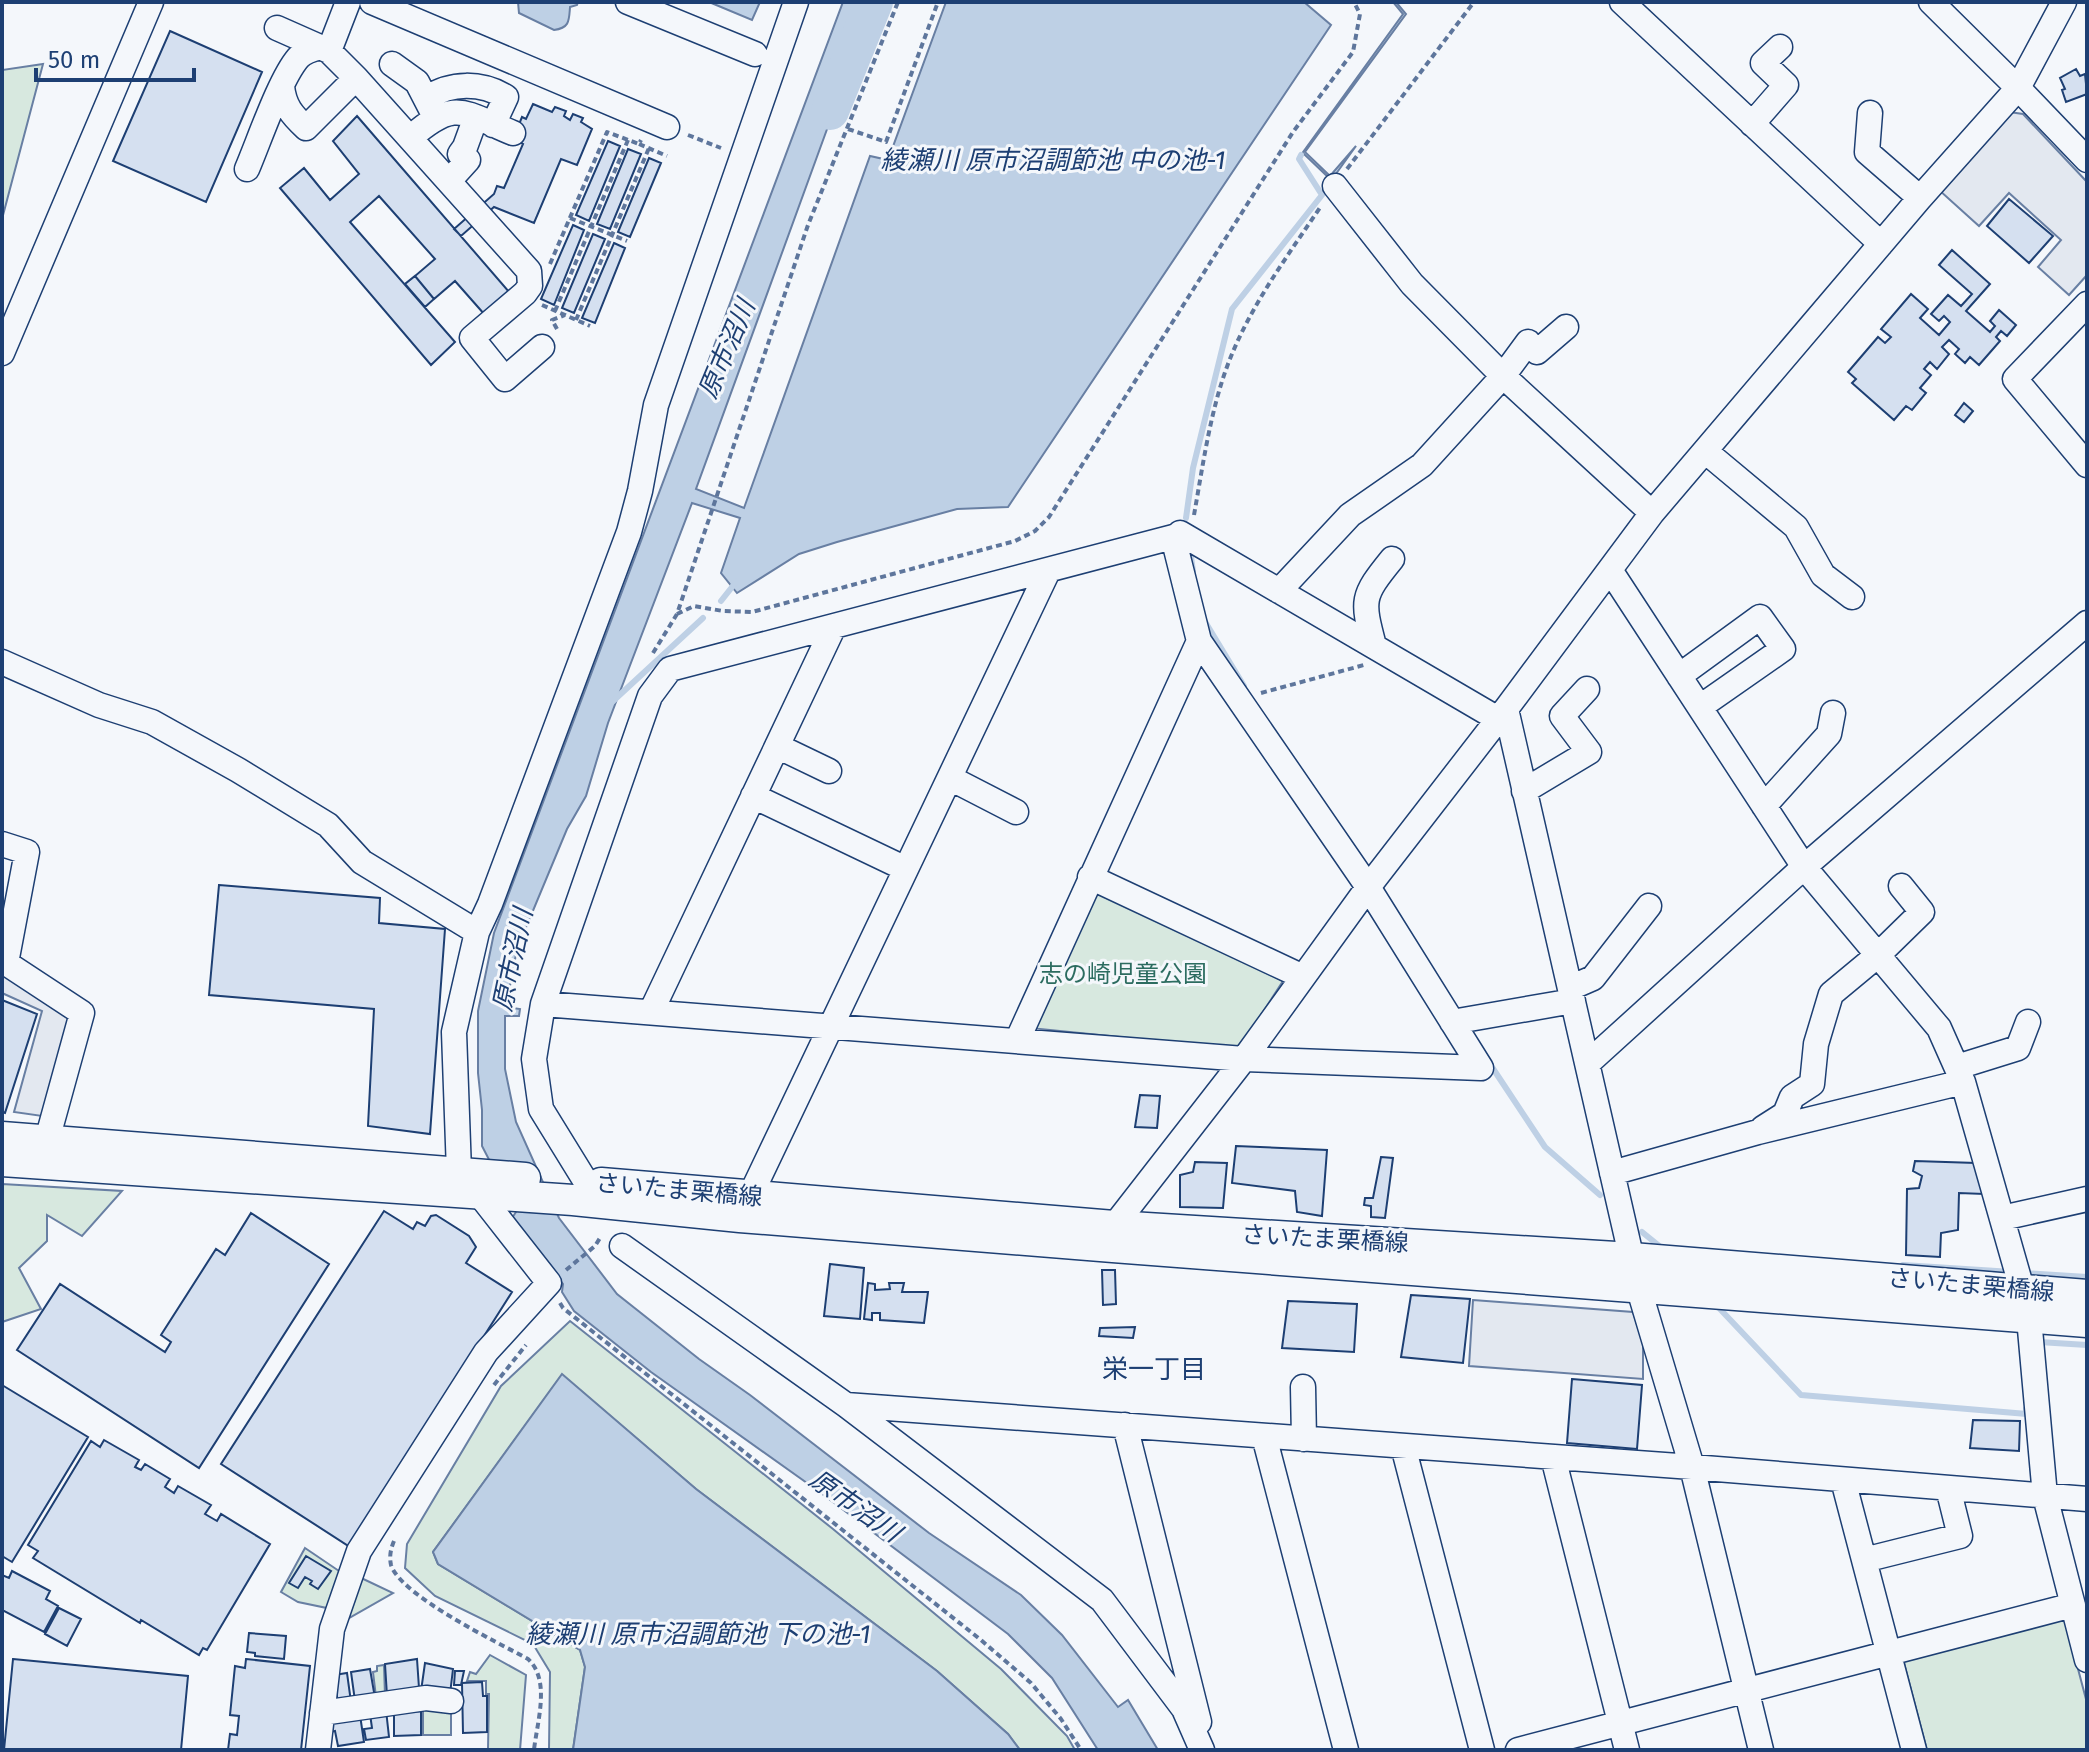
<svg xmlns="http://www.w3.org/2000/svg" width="2089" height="1752" font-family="'Fira Sans','Noto Sans JP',sans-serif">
	<rect width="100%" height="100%" fill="#f4f7fb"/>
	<path fill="#d7e8df" stroke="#687fa3" stroke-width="2" d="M43,64l-41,155v-149z
		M1093,889l190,92 -44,68 -209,-21z
		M2,1184l120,7 -40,45 -35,-21v26l-28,27 22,41 -39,13z
		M570,1321l263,208 168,140 66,67 8,14h-55l-12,-16 -71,-63 -241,-182 -134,-114 -129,177 5,12 142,86 5,17 -12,83h-24l1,-78 -17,-28 -98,-48 -30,-28 2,-24 94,-158z
		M305,1548l37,25 -15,35 -29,-6 -17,-10z
		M357,1576l36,17 -51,29z
		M2064,1616l23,87v47h-160l-24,-91z
		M490,1655l36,20 -6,75h-36l4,-1 1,-55h-3v-13h-19l3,-9 6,2z
		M384,1665l1,31 -9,1 -3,-25 4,-1v-5z
		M423,1704l28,3v28h-28z"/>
	<path fill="#e3e8f0" stroke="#687fa3" stroke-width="2" d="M2009,112l14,2 64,68v93l-18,20 -31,-28 23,-27 -52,-47 -30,33 -40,-36z
		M2,971l67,48 -27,97 -28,-4 28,-101 -40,-18z
		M1473,1300l160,12 10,31v36l-174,-13z"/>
	<path fill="#bed0e5" stroke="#687fa3" stroke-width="2" d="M518,2h60l-1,3 -7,2c-1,13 0,21 -16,23l-35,-17z
		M709,2h51l-8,18z
		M843,2h26l-31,97 -142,390 48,19 126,-352 18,4 58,-158h358l27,23 -323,482 -51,2 -120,33 -38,12 -62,39 -16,-20 19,-55 -48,-15 -84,220 -22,73 -19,33 -50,120 -11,58 14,2 -1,7h-14v53l11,53 43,96 58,76 82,65 51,36 179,138 92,62 41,40 56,72 10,-7 30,50h-60l-46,-72 -44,-44 -187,-141 -170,-121 -77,-61 -12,-19 1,-8 -51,-66 4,-6 -34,-66v-36l-4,-37v-62l16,-78z
		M1393,2h3l10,12 -101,138 25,24 26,-30 -23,32 -5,-1 -24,-23 -6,5 105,-145z
		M562,1374l134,115 241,182 71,63 12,16h-447l12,-83 -5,-17 -142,-86 -5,-12z"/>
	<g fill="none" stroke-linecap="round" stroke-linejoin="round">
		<path stroke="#bed0e5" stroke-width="6" d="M1186,518l7,-50 39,-159 90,-114 -23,-36 2,-4
			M1190,550l3,21
			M721,601l15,-19
			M1204,620l40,66
			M612,702l91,-84
			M1488,1061l57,86 55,48
			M1642,1232l21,17
			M1903,1265l109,7
			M2023,1273l64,4
			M1720,1309l81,86 226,19 -1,-5
			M2039,1342l48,3"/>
		<path stroke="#bed0e5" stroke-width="38" d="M830,111l44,-109"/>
	</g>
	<path fill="#d5e0f0" stroke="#1d3f73" stroke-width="2" d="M170,31l92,41 -56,130 -93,-41z
		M2076,69l4,7 5,-2 2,20 -21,8 -4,-12 3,-1 -5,-11z
		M533,104l19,8 3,-5 11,4 -2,5 6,4 3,-6 10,4 -2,4 11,7 -15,36 -16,-6 -27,64 -40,-16 -33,29 -7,-7 40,-35 3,-8 7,2 19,-44 -10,-5 9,-22 4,2z
		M357,116l153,177 -25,22 -30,-34 -21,18 -19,-23 20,-17 -56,-63 -29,26 105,120 -24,23 -151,-177 24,-20 26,32 29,-26 -26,-33z
		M608,141l12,5 -31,75 -13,-6z
		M628,149l13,5 -31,75 -13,-5z
		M649,158l12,5 -31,74 -12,-5z
		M2009,199l44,37 -24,27 -42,-37z
		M573,225l11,5 -30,75 -13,-6z
		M593,234l12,5 -31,74 -12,-5z
		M614,243l11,5 -30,75 -13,-5z
		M1952,250l38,34 -24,27 24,21 5,-6 -5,-5 9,-11 17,15 -9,11 -6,-5 -5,6 4,4 -21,24 -9,-8 -5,6 -10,-9 4,-5 -10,-9 -7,7 7,7 -12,15 -7,-7 -6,7 7,6 -11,13 6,5 -14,17 -6,-4 -12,14 -42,-37 4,-4 -8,-7 30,-35 7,6 6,-6 -10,-8 30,-35 17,15 -8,9 19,17 11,-13 -6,-6 -5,5 -8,-7 17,-19 13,11 11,-12 -33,-29z
		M415,276l19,23 -9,8 -20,-23z
		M1964,403l9,8 -9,11 -9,-7z
		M219,885l161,13 -1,25 66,6 -15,205 -62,-8 6,-117 -165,-14z
		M2,1000l35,14 -32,99 -3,-1z
		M1140,1095l20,1 -3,32 -22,-1z
		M1236,1146l91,4 -5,66 -25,-4 -2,-21 -63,-8z
		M1381,1157l12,1 -8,60 -14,-1v-11l-7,-1 1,-7h8z
		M1915,1161l61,2 8,31 -25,-1 -1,37 -17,3 -1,24 -34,-2 1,-66 12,-1 3,-12 -9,-5z
		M1195,1162l32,1 -4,45 -43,-1v-32l13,-3z
		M384,1211l29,18 4,-7 8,4 6,-10 5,-1 33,21 7,11 -10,16 46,29 -162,255 -129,-83z
		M251,1213l78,51 -130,204 -182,-118 43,-66 105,68 6,-10 -10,-7 55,-86 9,6z
		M830,1264l34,4 -4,51 -36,-3z
		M1102,1270h13l1,34 -13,1z
		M868,1283l7,1v6l15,-1 -1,-6h15l-2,9h26l-4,31 -44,-3v-7h-8v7l-8,-1z
		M1411,1295l59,4 -7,64 -62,-6z
		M1288,1301l69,3 -3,48 -72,-4z
		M1135,1327l-2,11 -34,-2 1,-8z
		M1572,1379l70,6 -5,64 -70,-6z
		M2,1385l86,52 -76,125 -10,-6z
		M1973,1420l47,1 -1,30 -49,-3z
		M104,1440l35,20 -4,7 6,3 4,-6 25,15 -5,8 9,6 4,-7 33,19 -6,9 12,7 4,-7 49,30 -63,106 -4,-2 -4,7 -58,-35 -1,3 -107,-65 5,-7 -10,-6 63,-104 9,6z
		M306,1556l25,15 -13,18 -8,-5 2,-3 -7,-4 -7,11 -9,-5z
		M12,1571l38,20 -4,8 12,7 -14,26 -42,-22v-35l7,3z
		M59,1608l22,11 -14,27 -22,-12z
		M249,1633l37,3 -2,23 -29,-3v-3l-8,-1z
		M13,1659l175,17 -7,74h-177z
		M246,1659l64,7 -9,84h-73l2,-16 7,1 2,-19 -9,-1 5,-49 10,2z
		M417,1659l2,29 -32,8 -2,-32z
		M425,1663l28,6 -3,25 -29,-3z
		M370,1669l5,29 -20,3 -4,-29z
		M455,1671h9l-3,14h-7z
		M347,1673l4,29 -13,2 -4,-29z
		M482,1682l1,14h4v36l-24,1 -1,-50z
		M386,1710l3,27 -23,3 -2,-11 8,-1 -2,-14z
		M421,1711v24l-27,1v-24z
		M360,1715l4,27 -26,4 -3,-15 -5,1 -2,-12z"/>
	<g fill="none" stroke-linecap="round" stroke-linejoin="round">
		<defs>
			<path id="minor" d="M372,2l295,125
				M628,2l127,52
				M1622,2l259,242
				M2064,2l-46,86 69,72
				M277,28l52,23 19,-49
				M392,64l25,18 15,29
				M356,78l173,193 1,15 -5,7 -53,45 33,41 37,-32
				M282,86c2,20 10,29 24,42l50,-50 -27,-27
				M427,98c24,-16 54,-16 79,-1l-13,28
				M1870,113l-3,39 53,46
				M1752,124l34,-39 -23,-22 17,-16
				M410,138c46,-40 52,-26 103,-5
				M247,169c12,-28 33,-90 51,-111 6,-7 15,-9 23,-11
				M449,181l19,-21 -8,-6 5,-7 11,-30
				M1335,186l77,98 91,92 149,137
				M2087,304l-72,75 72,86
				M2,353l149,-351
				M1705,451l91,76 27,48 29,22
				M1180,533l318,186
				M1610,570l194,297 135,161 24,54 59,207
				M1279,591l71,-76 72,-50 81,-89 25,-34 9,10 29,-25
				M1374,646c-12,-46 -13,-49 18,-87
				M2,662l97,43 53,17 86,48 90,55 34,37 115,70 -23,100 5,140
				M1679,676l81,-59 23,32 -83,58
				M1506,709l132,577 54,181 69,283
				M777,746l52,25
				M950,778l66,34
				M1524,791l65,-39 -27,-36 25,-27
				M753,796l153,73
				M1764,806l65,-72 4,-21
				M2,844l25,8 -21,111 76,50 -35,127
				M1090,877l211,99
				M477,932l13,-28 139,-372 11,-41 16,-86 140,-403
				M1570,988l23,-10 56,-72
				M543,1004l701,55 237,9 -113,-181 -169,-246 -26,-104 -503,132 -20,27 -107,308 -9,55 7,50 45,73
				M651,1012l183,-386
				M1452,1022l121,-21
				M1017,1041l182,-400
				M1588,1063l216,-196 283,-244
				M1957,1067l61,-19 10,-26
				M1763,1128l22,-14 7,-17 20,-13 4,-40 15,-50 47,-39 44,-43 -21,-26
				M1612,1173l146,-41 205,-50
				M743,1211l305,-640
				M2002,1218l85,-19
				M1114,1238v-12l130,-167 125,-173 137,-177 146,-196 268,-315 98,-110 -87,-86
				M622,1246l224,159 256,195 82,109 18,41
				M2029,1318l16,178 42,164
				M1303,1387l1,52
				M846,1405l846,62 395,32
				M1125,1425l74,297
				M1264,1436l82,314
				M1403,1446l79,304
				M1553,1457l74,293
				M1843,1480l71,270
				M1864,1560l96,-24 -12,-48
				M322,1713l104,-15 25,3
				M318,1750l14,-121 27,-78 127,-199 63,-69 -69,-88
				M1518,1750l555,-145"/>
			<path id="major" d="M2,1137l523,41
				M2,1161l571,39 167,17 373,30 974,75
				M601,1183l513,43 518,32 455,37"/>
		</defs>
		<use href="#minor" stroke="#1d3f73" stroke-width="27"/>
		<use href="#major" stroke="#1d3f73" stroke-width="33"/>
		<path stroke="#5e769c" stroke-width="4" stroke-dasharray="6 4" stroke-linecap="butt" d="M848,129l38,13 52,-140
			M688,135l33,13
			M639,144l28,12
			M1347,169l127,-167
			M570,218l57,23
			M550,264l57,-132 32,12 2,-4
			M542,305l48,21
			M555,311l73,-171
			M576,320l73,-172
			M557,329l-5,-9 13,-5
			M1194,515c9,-50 16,-103 34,-151 22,-58 59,-107 93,-158
			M677,614l17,-8 29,5 29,1 263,-71 20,-10 14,-14 244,-385 60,-80 7,-38 -6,-12
			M653,653l24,-39 131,-389 90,-223
			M1261,693l103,-28
			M566,1270l29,-24 5,-8
			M560,1303l3,5 418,332 50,43 30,36 20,31
			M494,1385l32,-40
			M394,1541c-3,7 -5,15 -3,24 10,31 106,77 137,94 23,21 9,63 6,91"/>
		<use href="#minor" stroke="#f4f7fb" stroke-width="24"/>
		<use href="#major" stroke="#f4f7fb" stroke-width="30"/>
	</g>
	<g text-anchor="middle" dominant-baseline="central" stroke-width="6" stroke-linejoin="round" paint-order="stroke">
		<g font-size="24" fill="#2c6c60" stroke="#f4f7fb">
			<text x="1123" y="974">志の崎児童公園</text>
		</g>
		<g font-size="24" fill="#1d3f73" stroke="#f4f7fb">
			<text transform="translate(679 1190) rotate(5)">さいたま栗橋線</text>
			<text transform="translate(1325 1239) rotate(3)">さいたま栗橋線</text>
			<text transform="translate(1971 1285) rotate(5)">さいたま栗橋線</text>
		</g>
		<g font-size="26" font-style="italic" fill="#1d3f73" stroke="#f4f7fb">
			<text x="1053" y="160">綾瀬川 原市沼調節池 中の池-1</text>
			<text transform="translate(727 349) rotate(-67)">原市沼川</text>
			<text transform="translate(513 960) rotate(-78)">原市沼川</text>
			<text transform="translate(855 1506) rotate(35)">原市沼川</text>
			<text x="698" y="1634">綾瀬川 原市沼調節池 下の池-1</text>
		</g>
		<g font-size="26" fill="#1d3f73" stroke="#f4f7fb">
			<text x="1154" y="1369">栄一丁目</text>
		</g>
	</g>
	<rect width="2089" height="1752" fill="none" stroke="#1d3f73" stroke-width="8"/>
	<path d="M36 68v12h158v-12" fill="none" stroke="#1d3f73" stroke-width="4"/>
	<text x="48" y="68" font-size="24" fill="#1d3f73" stroke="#f4f7fb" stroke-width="6" paint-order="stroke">50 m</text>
</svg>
